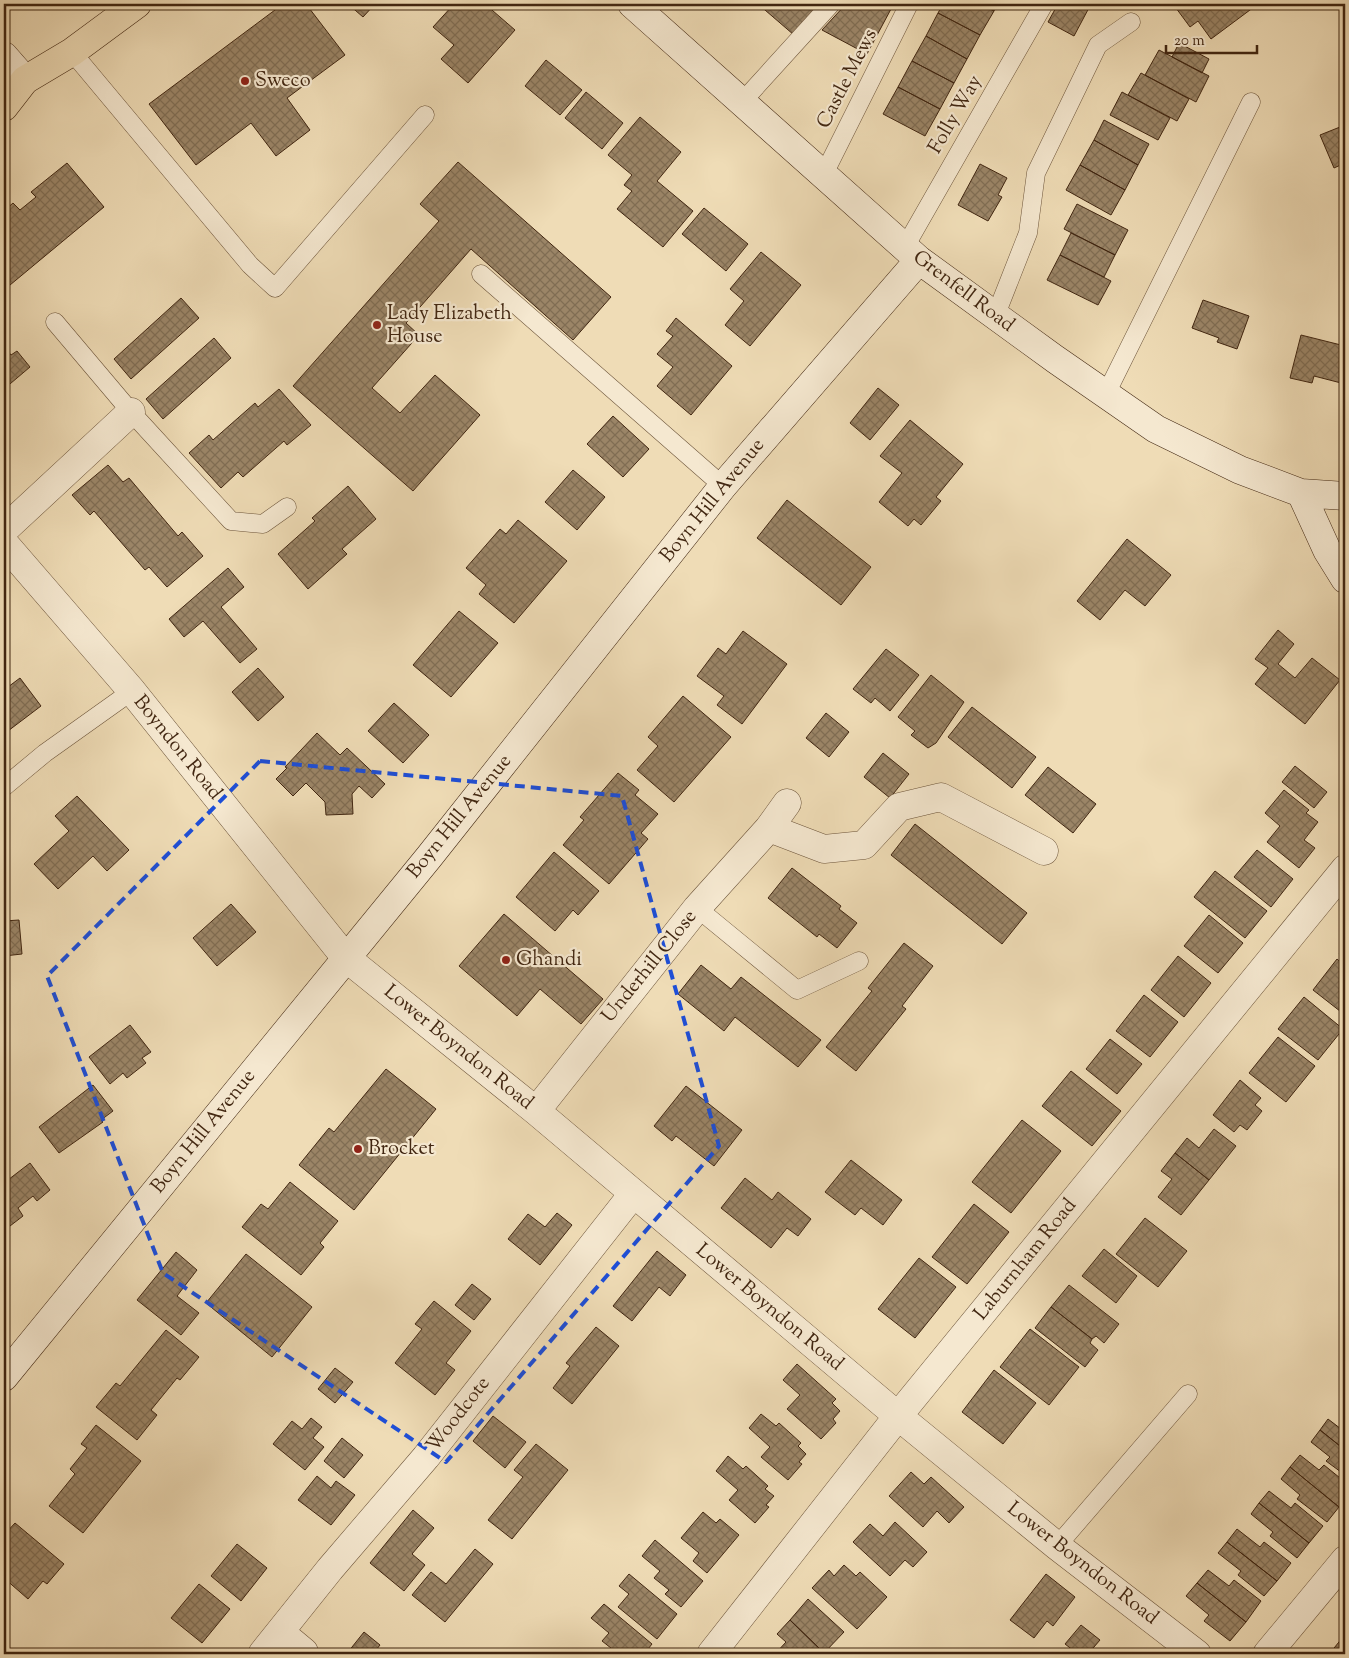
<svg xmlns="http://www.w3.org/2000/svg" width="1349" height="1658" font-family="'Sorts Mill Goudy',serif">
	<defs>
		<pattern id="building-cross-hatch" width="8" height="8" patternUnits="userSpaceOnUse" patternTransform="scale(1.25)"><rect width="8" height="8" fill="#9b8567"/><path d="M0 0l8 8M0 8l8-8" fill="none" stroke="#806d53"/></pattern>
	</defs>
	<rect width="100%" height="100%" fill="#efdcb6"/>
	<filter id="stains"><feTurbulence type="fractalNoise" baseFrequency=".004" numOctaves="4"/><feColorMatrix values="0 0 0 0 .2 0 0 0 0 .09 0 0 0 0 .02 0 0 0 .5 -.17"/></filter>
	<radialGradient id="worn" r=".72"><stop offset=".6" stop-color="#630" stop-opacity="0"/><stop offset="1" stop-color="#630" stop-opacity=".3"/></radialGradient>
	<path fill="url(#building-cross-hatch)" stroke="#412611" d="M283,4h23l39,51 -58,43 23,32 -34,26 -25,-33 -55,42 -47,-61z
		M348,4h27l-12,13z
		M454,4h31l30,26 -47,53 -27,-24 13,-14 -21,-18z
		M758,4h63l-27,31z
		M846,4h35l10,5 -24,45 -45,-24z
		M943,4h37l14,7 -14,24 -42,-22z
		M980,4h18l-4,7z
		M1058,4h33l-17,32 -26,-14z
		M1173,4h79l2,3 -43,32 -13,-18 -8,6z
		M938,13l42,22 -13,24 -41,-23z
		M926,36l41,23 -13,24 -42,-22z
		M1179,43l30,16 -7,14 -30,-16z
		M1159,50l50,26 -13,26 -51,-27z
		M546,60l36,30 -22,25 -35,-29z
		M912,61l42,22 -14,26 -42,-22z
		M1141,73l48,26 -12,22 -49,-26z
		M898,87l42,22 -15,27 -42,-22z
		M586,92l37,31 -21,26 -37,-31z
		M1122,92l48,26 -12,22 -48,-25z
		M640,117l41,35 -24,29 36,30 -30,36 -46,-38 15,-18 -8,-6 8,-10 -24,-20z
		M1104,120l45,24 -11,21 -44,-25z
		M1345,125v38l-11,5 -14,-33z
		M1094,140l44,25 -13,25 -45,-25z
		M458,162l153,135 -38,43 -102,-91 -65,74 13,12 -47,53 28,25 35,-38 45,40 -67,76 -120,-105 146,-165 -19,-17z
		M67,163l37,44 -100,83v-79l9,-8 7,7 16,-13 -5,-5z
		M980,164l27,14 -9,17 4,2 -14,24 -30,-16z
		M1080,165l45,25 -14,25 -45,-25z
		M1077,204l51,26 -13,25 -51,-26z
		M704,208l44,36 -22,27 -44,-37z
		M1071,233l44,22 -11,22 -44,-22z
		M761,252l40,33 -51,61 -25,-21 19,-24 -14,-12z
		M1060,255l51,26 -13,24 -51,-25z
		M181,298l18,20 -68,61 -17,-20z
		M1203,300l46,16 -12,33 -20,-7 2,-4 -27,-10z
		M676,318l56,48 -41,49 -34,-29 16,-19 -16,-13 16,-18 -7,-5z
		M1301,335l44,11v38l-31,-8 -2,7 -22,-5z
		M214,338l17,20 -68,61 -17,-20z
		M4,346l7,9 6,-4 13,16 -26,22z
		M878,388l21,17 -29,35 -20,-17z
		M279,389l32,36 -24,20 -3,-4 -41,36 -5,-5 -17,16 -32,-35 20,-18 4,5 42,-37 3,4z
		M613,416l36,33 -26,28 -36,-33z
		M910,420l53,44 -27,33 5,4 -20,24 -7,-6 -6,7 -29,-24 23,-29 -22,-17z
		M108,465l15,17 6,-4 49,58 4,-4 21,24 -36,31 -18,-20 -4,3 -51,-59 -4,4 -18,-20z
		M573,470l32,27 -28,33 -32,-28z
		M348,486l28,33 -34,30 5,5 -39,35 -30,-35 37,-33 -3,-3z
		M787,500l84,67 -30,38 -84,-67z
		M518,520l49,41 -53,62 -35,-29 7,-9 -20,-17 34,-39 6,5z
		M1127,539l44,36 -26,31 -20,-16 -25,30 -23,-19z
		M228,568l16,19 -23,20 36,42 -17,14 -37,-42 -19,16 -15,-18z
		M459,611l39,32 -47,54 -38,-32z
		M1278,630l16,14 -16,20 17,14 17,-20 28,22 -35,44 -50,-40 13,-16 -13,-9z
		M743,631l44,33 -45,60 -25,-19 7,-9 -27,-20 21,-28 8,6z
		M886,649l33,26 -29,36 -15,-13 -4,5 -18,-14z
		M258,668l26,29 -26,24 -26,-29z
		M931,675l33,27 -28,41 -8,5 -17,-13 4,-4 -17,-14z
		M20,678l21,28 -37,28v-44z
		M683,696l48,41 -57,65 -37,-32 21,-24 -10,-9z
		M394,703l35,32 -26,28 -35,-32z
		M972,707l64,50 -24,31 -64,-51z
		M826,713l23,19 -20,25 -23,-19z
		M317,733l23,22 7,-7 38,36 -13,14 -13,-12 -7,8 1,20 -27,1 -1,-13 -19,-19 -13,13 -17,-17 11,-11 -2,-1z
		M4,736l5,7 -5,4z
		M883,753l26,21 -19,24 -26,-21z
		M1295,766l32,26 -13,16 -32,-26z
		M1048,767l48,37 -23,29 -48,-38z
		M618,773l21,17 -4,5 23,19 -17,19 7,6 -39,45 -46,-39 21,-25 -4,-3z
		M1284,790l25,20 -3,3 12,9 -14,18 11,8 -16,20 -32,-26 13,-16 -15,-13z
		M77,796l52,54 -22,21 -14,-15 -35,33 -24,-25 35,-33 -14,-15z
		M915,824l112,89 -25,31 -111,-89z
		M1257,850l36,29 -22,28 -37,-30z
		M554,852l45,39 -21,24 -5,-5 -18,21 -39,-34z
		M792,868l49,38 -2,3 18,14 -20,25 -18,-14 -2,3 -49,-39z
		M1215,871l52,40 -22,27 -51,-41z
		M231,904l25,28 -39,34 -24,-28z
		M504,914l99,85 -22,25 -41,-35 -23,27 -58,-50z
		M1209,915l34,28 -25,30 -34,-27z
		M19,920l3,34 -18,2v-35z
		M904,943l29,23 -31,40 4,3 -50,62 -30,-24 46,-56 -4,-3z
		M1345,947v12l-6,-5z
		M1178,956l33,27 -27,34 -33,-27z
		M1337,959l8,7v49l-32,-25z
		M701,965l30,24 10,-12 80,63 -23,27 -63,-50 -11,14 -46,-37z
		M1144,995l34,27 -28,35 -34,-26z
		M1304,997l39,32 -25,31 -40,-31z
		M130,1025l21,27 -9,6 4,5 -19,15 -4,-5 -13,11 -21,-27z
		M1278,1037l37,29 -29,36 -37,-29z
		M1110,1039l32,25 -25,30 -31,-25z
		M386,1069l50,40 -82,101 -55,-45 30,-37 5,4z
		M1071,1071l50,40 -29,35 -50,-40z
		M1240,1080l21,18 -6,7 7,6 -15,19 -7,-5 -6,7 -21,-17z
		M93,1085l20,26 -12,9 2,2 -44,31 -20,-26z
		M686,1086l56,44 -28,36 -38,-30 -4,5 -18,-15z
		M1022,1120l39,31 -50,62 -39,-31z
		M1214,1129l22,17 -27,34 -34,-27 12,-15 12,10z
		M1175,1153l34,27 -28,35 -23,-18 14,-18 -11,-8z
		M851,1160l51,40 -19,25 -22,-17 -6,7 -30,-23z
		M30,1163l20,27 -13,11 -4,-5 -15,12 5,8 -13,10 -6,-7v-36z
		M745,1178l27,22 6,-8 33,27 -13,17 -11,-8 -16,20 -50,-40z
		M290,1182l48,39 -18,22 4,4 -23,28 -59,-48 19,-23 7,5z
		M974,1204l35,28 -42,52 -35,-27z
		M557,1213l15,12 -32,40 -32,-26 20,-25 17,13z
		M1145,1218l42,33 -29,36 -42,-33z
		M1104,1249l33,27 -21,27 -34,-27z
		M657,1251l29,24 -16,21 -11,-9 -27,34 -19,-15z
		M176,1252l21,18 -20,26 22,17 -18,22 -44,-35z
		M246,1254l66,53 -40,50 -66,-54z
		M919,1258l37,29 -41,51 -37,-29z
		M472,1284l19,15 -17,21 -19,-15z
		M1069,1285l50,39 -15,19 -8,-7 -4,3 -41,-32z
		M434,1301l37,30 -25,32 9,7 -20,25 -40,-32 27,-34 -7,-5z
		M1051,1307l41,32 -2,4 8,7 -13,17 -50,-39z
		M596,1327l23,19 -47,58 -19,-16 17,-22 -4,-3z
		M1030,1329l49,38 -30,38 -49,-38z
		M166,1330l33,27 -19,23 -3,-2 -26,32 6,5 -20,25 -41,-33 20,-24 4,3z
		M797,1364l39,35 -4,4 8,8 -7,8 3,4 -15,16 -34,-30 13,-14 -17,-15z
		M335,1368l18,14 -18,21 -17,-14z
		M994,1370l42,33 -33,41 -41,-32z
		M1345,1398v11l-5,-4z
		M761,1414l15,12 3,-3 22,20 -3,3 8,8 -7,8 3,2 -14,16 -27,-23 9,-10 -21,-19z
		M493,1416l33,26 -21,26 -32,-27z
		M311,1418l11,9 -9,11 11,9 -19,23 -32,-26 19,-23 10,8z
		M1328,1419l17,13v18l-25,-20z
		M96,1425l45,36 -58,72 -34,-27 26,-32 -5,-5 17,-21 -6,-4z
		M1320,1430l25,20v25l-19,-14 4,-4 -19,-15z
		M342,1438l21,17 -19,23 -20,-17z
		M536,1444l32,26 -56,69 -24,-19 35,-43 -9,-7z
		M1300,1455l19,15 5,-5 21,17v17l-6,8 -49,-40z
		M728,1456l15,13 3,-3 22,20 -3,3 9,7 -8,9 3,2 -14,16 -26,-23 9,-10 -22,-19z
		M1290,1467l49,40 -12,15 -30,-23 3,-4 -19,-16z
		M911,1472l13,12 7,-7 33,30 -15,16 -12,-12 -14,16 -34,-31z
		M317,1476l14,12 5,-7 19,14 -24,30 -33,-25z
		M1269,1491l22,17 4,-5 28,23 -14,17 -50,-40z
		M1259,1503l50,40 -12,15 -27,-22 3,-4 -22,-18z
		M413,1510l21,18 -22,26 13,11 -21,26 -34,-28z
		M703,1512l13,11 4,-4 19,16 -32,38 -14,-12 6,-8 -18,-15z
		M895,1522l32,30 -14,15 -8,-7 -15,16 -37,-34 17,-18 13,12z
		M15,1523l49,41 -17,20 -4,-3 -15,18 -24,-21v-43z
		M1237,1529l23,18 4,-5 27,21 -14,18 -50,-39z
		M655,1540l48,41 -22,26 -16,-13 4,-4 -15,-12 6,-7 -18,-15z
		M1227,1542l50,39 -13,15 -26,-21 3,-4 -23,-18z
		M237,1544l30,24 -26,33 -30,-25z
		M475,1549l18,15 -48,58 -33,-27 19,-23 15,12z
		M844,1565l12,11 4,-4 27,25 -30,32 -45,-41 17,-18 5,6z
		M1208,1570l21,16 5,-6 27,21 -15,21 -49,-39z
		M629,1574l48,40 -20,25 -39,-32 11,-13 -10,-8z
		M1046,1574l29,23 -22,29 -6,-5 -13,17 -24,-18z
		M1197,1583l49,39 -16,19 -26,-20 5,-6 -23,-19z
		M199,1584l31,25 -28,34 -31,-25z
		M808,1599l36,33 -20,21 -34,-33z
		M604,1604l48,40 -8,10h-30l2,-2 -14,-11 7,-8 -18,-15z
		M790,1620l34,33 -1,1h-48l11,-12 -9,-8z
		M1081,1625l19,15 -12,14h-10l-13,-10z
		M364,1632l16,13 -7,9h-23l-2,-2z
		M1343,1637l2,17h-14l-1,-1z"/>
	<g fill="none" stroke-linecap="round" stroke-linejoin="round">
		<defs>
			<path id="lane" d="M72,52l178,213 25,23 150,-173
				M742,102l89,-98
				M824,174l85,-170
				M905,247l139,-243
				M481,274l242,212
				M995,317l33,-84 8,-60 62,-128 33,-23
				M55,322l76,90 100,109 32,3 24,-17
				M1106,394l145,-292
				M4,787l41,-34 87,-62
				M697,908l100,82 62,-29
				M1057,1546l131,-152"/>
			<path id="street" d="M4,530l127,-118
				M4,543l128,148 213,266 191,154 362,305 159,130 140,108
				M769,828l18,-25
				M536,1111l161,-203 72,-80 55,21 40,-4 35,-38 42,-10 103,54
				M280,1632l24,20
				M262,1654l68,-85 96,-112 207,-263
				M711,1654l187,-238 447,-547
				M1267,1654l78,-94"/>
			<path id="secondary" d="M632,4l287,256 136,99 101,70 84,41 61,23 44,3
				M4,56l21,24
				M1301,493l26,57 18,29
				M4,1377l425,-520 294,-371 196,-226"/>
			<path id="primary" d="M4,107l21,-27 47,-28 65,-48"/>
		</defs>
		<use href="#lane" stroke="#6c543a" stroke-width="19"/>
		<use href="#street" stroke="#6c543a" stroke-width="29"/>
		<use href="#secondary" stroke="#412611" stroke-width="29"/>
		<use href="#primary" stroke="#412611" stroke-width="29"/>
		<use href="#lane" stroke="#f5e8d0" stroke-width="18"/>
		<use href="#street" stroke="#f5e8d0" stroke-width="28"/>
		<use href="#secondary" stroke="#f5e8d0" stroke-width="28"/>
		<use href="#primary" stroke="#efdcb6" stroke-width="28"/>
	</g>
	<path fill="none" stroke="#1d4ed8" stroke-width="4" stroke-dasharray="10 6" stroke-linejoin="round" d="M260,761l362,35 97,350 -273,316 -283,-189 -116,-297z"/>
	<g fill="#8f2418" stroke="#f5e8d0" stroke-width="2">
		<circle cx="245" cy="81" r="5"/>
		<circle cx="377" cy="325" r="5"/>
		<circle cx="506" cy="960" r="5"/>
		<circle cx="358" cy="1149" r="5"/>
	</g>
	<g text-anchor="middle" dominant-baseline="central" stroke-width="4.5" stroke-linejoin="round" paint-order="stroke">
		<g font-size="20" fill="#412611" stroke="#f5e8d0">
			<text transform="translate(848 79) rotate(-63)">Castle Mews</text>
			<text transform="translate(956 115) rotate(-60)">Folly Way</text>
			<text transform="translate(963 292) rotate(37)">Grenfell Road</text>
			<text transform="translate(713 501) rotate(-51)">Boyn Hill Avenue</text>
			<text transform="translate(177 748) rotate(51)">Boyndon Road</text>
			<text transform="translate(460 817) rotate(-51)">Boyn Hill Avenue</text>
			<text transform="translate(650 967) rotate(-51)">Underhill Close</text>
			<text transform="translate(458 1048) rotate(39)">Lower Boyndon Road</text>
			<text transform="translate(204 1132) rotate(-51)">Boyn Hill Avenue</text>
			<text transform="translate(1026 1260) rotate(-51)">Laburnham Road</text>
			<text transform="translate(769 1308) rotate(40)">Lower Boyndon Road</text>
			<text transform="translate(459 1415) rotate(-52)">Woodcote</text>
			<text transform="translate(1082 1564) rotate(38)">Lower Boyndon Road</text>
		</g>
		<g font-size="20" fill="#412611" stroke="#f5e8d0" text-anchor="start">
			<text x="255" y="81">Sweco</text>
			<text x="387" y="314">Lady Elizabeth<tspan x="387" dy="23">House</tspan></text>
			<text x="516" y="960">Ghandi</text>
			<text x="368" y="1149">Brocket</text>
		</g>
	</g>
	<rect width="1349" height="1658" fill="none" stroke="#efdcb6" stroke-width="20"/>
	<rect x="5" y="5" width="1339" height="1648" fill="none" stroke="#412611" stroke-width="2.5"/>
	<rect x="10" y="10" width="1329" height="1638" fill="none" stroke="#412611"/>
	<path d="M1166 45v8h91v-8" fill="none" stroke="#412611" stroke-width="2.5"/>
	<text x="1174" y="45" font-size="15" fill="#412611" stroke="#f5e8d0" stroke-width="4" paint-order="stroke">20 m</text>
	<rect width="100%" height="100%" filter="url(#stains)"/>
	<rect width="100%" height="100%" fill="url(#worn)"/>
</svg>
